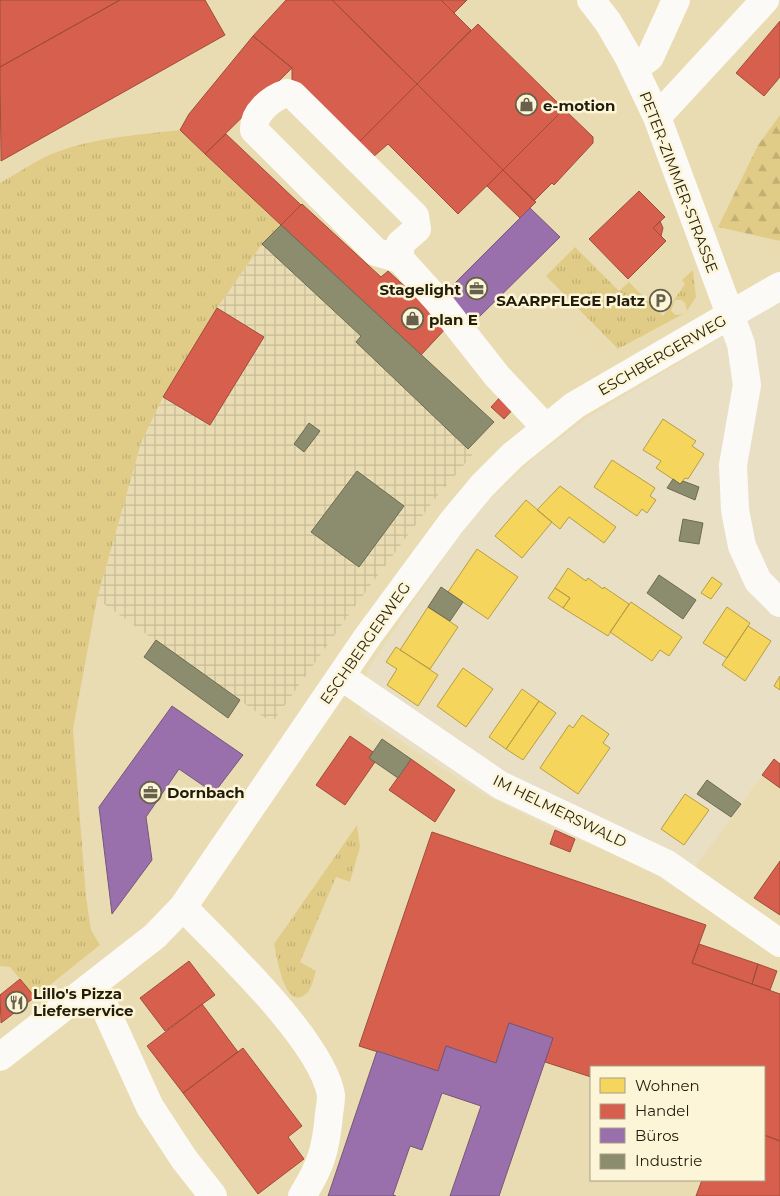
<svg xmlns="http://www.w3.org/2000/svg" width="780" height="1196" font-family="Montserrat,sans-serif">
	<defs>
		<pattern id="industrial-grid" width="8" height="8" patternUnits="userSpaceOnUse" patternTransform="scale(1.25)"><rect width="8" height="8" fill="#eadcb2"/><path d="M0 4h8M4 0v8" fill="none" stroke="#c8bc98"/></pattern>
		<pattern id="grass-tufts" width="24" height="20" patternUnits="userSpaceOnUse" patternTransform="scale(1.25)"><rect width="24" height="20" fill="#e1cc87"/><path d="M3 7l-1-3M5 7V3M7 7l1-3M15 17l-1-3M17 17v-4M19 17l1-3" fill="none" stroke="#c1af73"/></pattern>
		<pattern id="forest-firs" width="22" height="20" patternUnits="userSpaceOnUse" patternTransform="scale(1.25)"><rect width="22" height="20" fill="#e1cc87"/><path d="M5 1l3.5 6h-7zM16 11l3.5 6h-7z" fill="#c1af73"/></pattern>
	</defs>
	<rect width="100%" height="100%" fill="#e8dfc5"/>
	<path fill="#eadcb2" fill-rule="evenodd" d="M0,0h780v115l-22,30 -40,82 62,14v61l-193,116 -50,37 -45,42 -31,35 -94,139 -7,41 63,44 57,36 75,38 85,34 38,26 96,-131 6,5v432h-780v-230l10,1 25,30 65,-52 -9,-15 -5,-34 -13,-167 24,-130 44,-156 121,-199 19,-19 -101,-95 -53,6 -49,10 -31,10 -47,27zM591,1067h173v113h-173z"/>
	<path fill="url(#industrial-grid)" d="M262,244l99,92 -5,6 117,112 -39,46 -76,102 -86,121 -175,-124 44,-156 22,-47 54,-88z"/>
	<path fill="url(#grass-tufts)" d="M180,130l101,95 -19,19 -45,64 -54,89 -22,46 -44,156 -24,130 13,167 5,34 9,15 -65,52 -25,-30 -10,-1v-783c16,-9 31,-19 47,-27 41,-18 89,-21 133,-26z
		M575,247l44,44 10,-9 34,34 22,-32 -3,-4 11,-10 3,27 -9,14 -2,-8 -4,-3h-6l-4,11 5,4 7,-1 -65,35 -72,-73z
		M357,825l3,22 -10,35 -14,-5 -36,85 16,9c-2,7 -5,18 -9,22 -23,21 -30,-38 -33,-49z"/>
	<path fill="url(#forest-firs)" d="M780,115v126l-62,-14 40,-82z"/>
	<path fill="#f6d55c" stroke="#b69e43" d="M663,419l33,22 -4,5 12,8 -16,25 -3,-1 -5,6 -24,-16 5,-7 -18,-11z
		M612,460l43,28 -5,8 6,4 -9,13 -5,-4 -5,7 -43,-29z
		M560,486l56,41 -12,16 -35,-26 -9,12 -23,-19z
		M526,500l26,22 -30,36 -27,-22z
		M477,549l41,28 -30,42 -40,-27z
		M568,568l18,13 2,-3 15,11 1,-2 25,17 -21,32 -45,-28 7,-10 -15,-10z
		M712,577l10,7 -11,15 -10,-6z
		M555,588l15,10 -7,10 -15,-10z
		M631,602l51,35 -13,19 -9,-6 -8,11 -42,-29z
		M428,607l30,20 -28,42 -30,-19z
		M727,607l23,16 -23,35 -24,-15z
		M748,626l23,15 -26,40 -23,-16z
		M396,647l42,28 -20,31 -31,-21 10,-16 -11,-7z
		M463,668l30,21 -27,38 -29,-21z
		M780,676v14l-6,-4z
		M522,689l17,12 -33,48 -17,-12z
		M539,701l17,12 -33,47 -17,-11z
		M582,715l27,19 -6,9 7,5 -32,46 -38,-26 29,-43 4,3z
		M685,794l24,16 -25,35 -23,-16z"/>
	<path fill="#d6604d" stroke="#a04c39" d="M0,0h120l-120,67z
		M120,0h85l20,35 -224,126 -1,-94z
		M286,0h46l85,84 -60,60 -65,-64v-12l-39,-32z
		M332,0h109l30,30 -54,54z
		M441,0h26l-13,13z
		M780,21v56l-16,19 -28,-23z
		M478,24l86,85 -61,61 -86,-86z
		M253,36l39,32 -87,86 -25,-24 9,-16z
		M417,84l86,86 -45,44 -70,-70 -16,14 -15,-14z
		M564,109l29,28v6l-39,42 -2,-2 -18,18 -31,-31z
		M226,134l75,71 -20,20 -76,-71z
		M503,170l33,32 -16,16 -33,-32z
		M639,191l26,26 -12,11 13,13 -38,38 -39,-40z
		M302,204l79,73 7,-6 60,55 -27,29 -140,-130z
		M660,221l3,7 -2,8 -8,-8z
		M217,308l47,29 -54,88 -47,-28z
		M502,395l13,12 -11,12 -13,-12z
		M350,736l23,16 -4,6 6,4 -30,43 -29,-20z
		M411,759l44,31 -20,32 -46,-32z
		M774,759l6,5v24l-18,-13z
		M555,830l20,9 -5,13 -20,-8z
		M432,832l274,93 -14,38 88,31v147l-16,-6v-68h-173v10l-46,-15 8,-24 -44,-15 -13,40 -50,-17 -8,25 -79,-25z
		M780,861v54l-26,-17z
		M699,944l59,20 -6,20 -60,-21z
		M189,961l26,34 -50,36 -25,-33z
		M758,964l19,7 -7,19 -18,-6z
		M20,979l15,18 -34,26 -1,-28z
		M202,1004l36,48 -55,41 -36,-47z
		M243,1048l59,78 -14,11 16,22 -46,35 -75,-101z
		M764,1135l16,6v55h-84l6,-16h62z"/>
	<path fill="#9970ab" stroke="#75577b" d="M530,208l30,29 -86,85 -29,-29z
		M172,706l71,49 -29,38 -35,-24 -33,48 6,43 -40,54 -13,-107z
		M509,1023l44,15 -54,158h-49l31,-90 -39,-13 -20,57 -12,-4 -17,49 3,1h-68l49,-145 61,20 8,-25 50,17z"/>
	<path fill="#8c8c6e" stroke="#6c6b50" d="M281,225l213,197 -26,27 -112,-107 5,-6 -99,-92z
		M309,423l11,8 -16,21 -10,-8z
		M357,471l47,35 -45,61 -48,-35z
		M673,479l7,5 3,-3 16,6 -4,13 -28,-12z
		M683,519l20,4 -4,21 -20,-3z
		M659,575l37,25 -13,19 -36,-26z
		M441,587l22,15 -13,19 -22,-14z
		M156,640l84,60 -12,18 -84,-61z
		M382,739l29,20 -13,19 -29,-20z
		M707,780l34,24 -10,13 -34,-23z"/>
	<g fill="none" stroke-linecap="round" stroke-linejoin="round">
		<path stroke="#fcfaf6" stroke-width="28" d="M591,0l17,22 21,36 28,59 84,227 6,41 -14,80 2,45 7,36 16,35 22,22
			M634,69l16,-12 26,-57
			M657,117l108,-117
			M400,259v-15l17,-15 -2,-13 -122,-121 -6,-2c-16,5 -34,20 -33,37l122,122 24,7 38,42 59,75 48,51
			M342,677l158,108 167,79 113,79
			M183,907c39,40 139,134 148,188 0,6 -1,13 -2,19 -3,35 -8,52 -27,82
			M94,984l56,123 34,52 29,37
			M0,1057l155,-121 28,-29 185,-271 84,-114 30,-36 31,-31 62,-50 205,-119"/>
	</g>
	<defs>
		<symbol id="shop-ring" viewBox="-11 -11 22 22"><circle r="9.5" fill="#fdf5d8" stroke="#67614b" stroke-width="1.5"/><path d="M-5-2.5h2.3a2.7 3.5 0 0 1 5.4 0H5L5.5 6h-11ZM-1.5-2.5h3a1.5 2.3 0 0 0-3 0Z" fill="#67614b"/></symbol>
		<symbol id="office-ring" viewBox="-11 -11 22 22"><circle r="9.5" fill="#fdf5d8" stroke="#67614b" stroke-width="1.5"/><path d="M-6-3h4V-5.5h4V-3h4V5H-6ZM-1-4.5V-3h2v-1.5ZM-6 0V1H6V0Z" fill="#67614b"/></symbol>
		<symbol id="parking-ring" viewBox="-11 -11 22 22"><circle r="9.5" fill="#fdf5d8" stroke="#67614b" stroke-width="1.5"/><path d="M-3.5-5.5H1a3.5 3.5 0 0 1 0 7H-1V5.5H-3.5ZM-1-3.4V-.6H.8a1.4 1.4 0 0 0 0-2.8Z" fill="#67614b"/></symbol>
		<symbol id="restaurant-ring" viewBox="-11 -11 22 22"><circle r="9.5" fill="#fdf5d8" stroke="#67614b" stroke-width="1.5"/><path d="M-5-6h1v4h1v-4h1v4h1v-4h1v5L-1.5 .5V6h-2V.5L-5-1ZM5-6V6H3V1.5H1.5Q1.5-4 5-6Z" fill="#67614b"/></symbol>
	</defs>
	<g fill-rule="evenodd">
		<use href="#shop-ring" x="514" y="92" width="25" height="25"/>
		<use href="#office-ring" x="464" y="276" width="25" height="25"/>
		<use href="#parking-ring" x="648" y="288" width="25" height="25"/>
		<use href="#shop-ring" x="400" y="306" width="25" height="25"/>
		<use href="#office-ring" x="138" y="780" width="25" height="25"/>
		<use href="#restaurant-ring" x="4" y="990" width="25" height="25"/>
	</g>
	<g text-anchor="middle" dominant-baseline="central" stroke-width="5" stroke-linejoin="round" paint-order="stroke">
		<g font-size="15" font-weight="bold" fill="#221d0a" stroke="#fdf5d8" text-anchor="start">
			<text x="543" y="105">e-motion</text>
			<text x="461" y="289" text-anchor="end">Stagelight</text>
			<text x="645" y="300" text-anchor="end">SAARPFLEGE Platz</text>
			<text x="429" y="319">plan E</text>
			<text x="167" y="792">Dornbach</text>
			<text x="33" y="993">Lillo's Pizza<tspan x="33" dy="17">Lieferservice</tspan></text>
		</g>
		<g font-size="15" fill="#221d0a" stroke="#fdf5d8">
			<text transform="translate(679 182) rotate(69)">PETER-ZIMMER-STRASSE</text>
			<text transform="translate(662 355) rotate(-30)">ESCHBERGERWEG</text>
			<text transform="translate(365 643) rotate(-55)">ESCHBERGERWEG</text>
			<text transform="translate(560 811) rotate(26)">IM HELMERSWALD</text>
		</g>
	</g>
	<rect x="590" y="1066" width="175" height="115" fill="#fdf5d8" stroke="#a59f86"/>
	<rect x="600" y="1078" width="25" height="15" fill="#f6d55c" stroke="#a59f86"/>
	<text x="635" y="1091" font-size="15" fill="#221d0a">Wohnen</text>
	<rect x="600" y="1104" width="25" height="15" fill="#d6604d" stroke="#a59f86"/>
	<text x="635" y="1116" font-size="15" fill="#221d0a">Handel</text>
	<rect x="600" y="1128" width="25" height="15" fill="#9970ab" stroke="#a59f86"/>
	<text x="635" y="1141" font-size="15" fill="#221d0a">Büros</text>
	<rect x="600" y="1154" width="25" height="15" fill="#8c8c6e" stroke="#a59f86"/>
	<text x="635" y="1166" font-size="15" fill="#221d0a">Industrie</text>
</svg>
